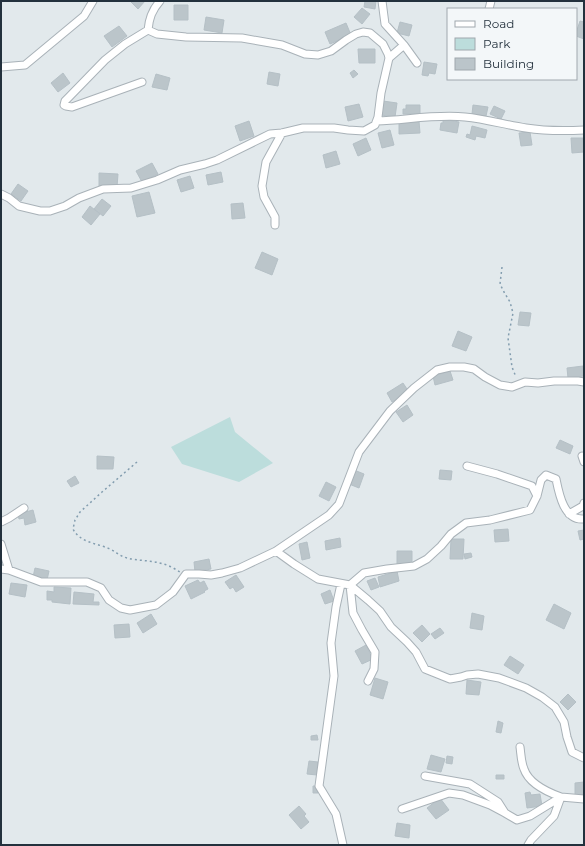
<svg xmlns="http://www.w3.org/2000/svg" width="585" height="846" font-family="Montserrat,sans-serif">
	<rect width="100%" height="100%" fill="#e2e9ec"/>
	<path fill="#bcdddc" d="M230,417l5,15 38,31 -34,19 -57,-18 -11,-17z"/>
	<path fill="#bbc5ca" stroke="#b5c0c6" d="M130,1h15l-7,8z
		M365,1h11l-1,8 -11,-2z
		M174,5h14v15h-14z
		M362,8l8,6 -8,10 -8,-7z
		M206,17l18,3 -2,13 -18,-3z
		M580,21l4,1v17l-8,-3v-3z
		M400,22l12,3 -3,11 -12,-3z
		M346,23l5,12 -21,9 -5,-12z
		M119,26l8,10 -15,11 -8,-11z
		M358,49h17v14h-16z
		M424,62l13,2 -2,10 -6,-1 -1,3 -6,-1z
		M354,70l4,4 -5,4 -3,-5z
		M269,72l11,2 -2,12 -11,-2z
		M63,73l7,10 -12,9 -7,-9z
		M156,74l14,4 -3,12 -15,-3z
		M383,101l14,2 -2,14 -14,-2z
		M359,104l4,13 -15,4 -3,-14z
		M406,105h14v9h-17v-5h3z
		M473,105l15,2 -2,9 -14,-2z
		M494,106l11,5 -4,8 -11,-5z
		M443,119l16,3 -2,11 -17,-3 1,-7h2z
		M249,121l5,15 -14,5 -5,-15z
		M419,121l1,12 -21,1v-12z
		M472,126l15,4 -2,8 -9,-2 -1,4 -9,-3 1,-3 3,1z
		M390,130l4,15 -12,3 -4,-15z
		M530,132l2,13 -11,1 -2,-13z
		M366,138l5,12 -13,6 -5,-12z
		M571,138h12l1,14 -12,1z
		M336,151l4,13 -14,4 -3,-13z
		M152,163l6,11 -16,8 -6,-11z
		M221,172l2,10 -15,3 -2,-10z
		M99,173l19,1 -1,13 -18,-1z
		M190,176l4,12 -13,4 -4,-12z
		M18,184l10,7 -7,10 -10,-7z
		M149,192l6,21 -18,4 -5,-21z
		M102,199l9,7 -8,10 -9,-7z
		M243,203l2,15 -13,1 -1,-15z
		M90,206l10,8 -9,11 -9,-8z
		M262,252l16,7 -6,16 -17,-7z
		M520,312l11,1 -2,13 -11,-1z
		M458,331l14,6 -6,14 -14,-5z
		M583,366l1,10 -16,2 -1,-10z
		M450,371l3,9 -18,5 -2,-9z
		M403,383l6,9 -17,10 -5,-9z
		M407,405l6,10 -10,7 -7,-10z
		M560,440l13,6 -3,8 -14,-6z
		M97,456l17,1 -1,12h-16z
		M354,470l10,4 -5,14 -10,-4z
		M440,470l12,1 -1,9 -12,-1z
		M75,476l4,7 -8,4 -4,-6z
		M326,482l10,5 -7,14 -10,-5z
		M33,510l3,12 -11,3 -1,-7 -5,1 -1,-5z
		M508,529l1,12 -14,1 -1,-12z
		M584,530v9l-4,1 -2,-9z
		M340,538l1,9 -15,3 -1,-9z
		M451,539h13l-1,20h-13z
		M307,542l3,16 -8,2 -3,-16z
		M397,551h15v14h-15z
		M471,553l1,4 -7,2 -1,-5z
		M209,559l2,10 -16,3 -1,-10z
		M35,568l14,3 -2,9 -14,-3z
		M397,571l2,10 -19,6 -2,-10z
		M236,575l8,12 -8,5 -3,-5 -3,2 -5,-7z
		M375,578l4,9 -8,3 -4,-9z
		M198,580l2,3 4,-2 4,8 -4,2 1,1 -14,7 -6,-13z
		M11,583l16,2 -2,12 -16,-3z
		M54,587l17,1 -1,16 -18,-2v-2h-5v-9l7,1z
		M330,590l4,11 -9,3 -4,-10z
		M74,592l20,2 -1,8h6v3l-26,-1z
		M554,604l17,9 -7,16 -18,-9z
		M472,613l12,3 -2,14 -12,-2z
		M151,614l6,10 -14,9 -6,-10z
		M129,624l1,13 -15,1 -1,-13z
		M422,625l8,9 -8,8 -9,-9z
		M440,628l4,5 -9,6 -4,-5z
		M366,645l7,14 -11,5 -7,-13z
		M510,656l14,9 -6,9 -14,-9z
		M375,678l13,4 -5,17 -13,-4z
		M467,680l14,2 -2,13 -13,-1z
		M568,694l8,8 -8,8 -8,-8z
		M498,721l5,2 -2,10 -5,-1z
		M317,735l1,5h-7v-4z
		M431,755l14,4 -4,13 -14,-3z
		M447,756l6,1 -1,7 -6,-1z
		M309,761l9,1 -1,13 -10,-1z
		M496,775h8v4h-8z
		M584,782v13h-9v-12z
		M313,786h5v7h-5z
		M530,792l1,3 9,-1 2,12 -15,2 -2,-15z
		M440,798l9,12 -13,9 -9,-11z
		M299,806l7,8 -2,2 5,6 -8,7 -12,-14z
		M397,823l13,2 -1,13 -14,-2z"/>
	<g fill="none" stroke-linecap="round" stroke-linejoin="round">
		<defs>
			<path id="minor" d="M382,1l3,23 19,21 13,18
				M489,9l2,-8
				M389,58l15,-13
				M1,67l24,-2 59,-49 9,-15
				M142,82l-70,25 -6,-1 -2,-1 1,-4 4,-4 36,-37 20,-16 23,-14
				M377,121c29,-1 59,-7 88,-4 21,2 41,8 61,11 19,3 39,3 58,2
				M1,194l8,4 10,8 21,5h10l15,-5 14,-8 24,-9 28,-1 26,-8 23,-10 25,-6 12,-4 53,-26 12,-1 21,-5h31l14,2 16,1 11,-6 3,-8 3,-24 8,-35 -1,-4 -5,-10 -13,-11 -7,-1 -7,2 -10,6 -15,11 -13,4 -13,-1 -23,-9 -40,-7 -56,-1 -29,-3 -9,-4c1,-12 4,-20 12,-29
				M275,225v-8l-11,-20 -2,-11 4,-24 16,-29
				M582,456l2,6
				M467,466l30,8 35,12 5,10
				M569,514l14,-8 1,-3
				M1,522l8,-4 15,-10
				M1,544l8,26
				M276,551l18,13 24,15 32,6 18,15 12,11 11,16 16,15 9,10 9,17 25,10 11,-2 6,-2 11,-1 21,4 27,10 16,9 13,10 9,15 3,15 5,15 12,6
				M1,569l8,1 32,12h46l14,6 8,12 12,8 9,2 26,-5 17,-13 13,-18h13l12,1 11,-2 18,-5 36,-17 53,-36 10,-11 20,-52 31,-41 24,-23 23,-18 13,-3h14l10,2 11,8 15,8 12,2 13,-5 13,1 16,-2h24l6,1
				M341,584l-5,23 -5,36 3,33 -15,110 17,28 7,31
				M368,681l6,-12 1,-17 -13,-22 -9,-17 -3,-28 14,-12 23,-4 27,-3 13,-7 14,-13 10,-12 15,-11 24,-3 40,-10 7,-14 4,-16 5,-5 10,4c3,15 8,42 28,40
				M520,747c1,7 1,15 4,22 5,15 23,23 37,28l-7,19 -23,24 -3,5
				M425,776l45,8 28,18 7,11 12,7 13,-4 31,-19 23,2
				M402,809l47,-16 14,2 27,10 15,8"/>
		</defs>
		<use href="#minor" stroke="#a9b2b8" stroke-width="9"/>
		<path stroke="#839daf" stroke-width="1.5" stroke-dasharray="2 3" stroke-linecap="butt" d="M502,267l-2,17 4,8 6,10 3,11 -5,25 4,29 4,10
			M137,462l-35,30 -22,20 -5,8 -2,9c7,14 24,14 37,20 6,3 10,7 17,9 11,3 24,2 36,6 6,1 12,5 17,8"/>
		<use href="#minor" stroke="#fff" stroke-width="7"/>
	</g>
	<rect width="585" height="846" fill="none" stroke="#23313d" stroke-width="4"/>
	<rect x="447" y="8" width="130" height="72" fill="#f3f7f9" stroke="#a0a8ae"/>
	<rect x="455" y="21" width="20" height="6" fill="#ffffff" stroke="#a0a8ae"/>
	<text x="483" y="28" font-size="12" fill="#23313d">Road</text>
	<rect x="455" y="38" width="20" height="12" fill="#bcdddc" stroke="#a0a8ae"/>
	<text x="483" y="48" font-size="12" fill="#23313d">Park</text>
	<rect x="455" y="58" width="20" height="12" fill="#bbc5ca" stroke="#a0a8ae"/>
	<text x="483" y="68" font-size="12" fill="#23313d">Building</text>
</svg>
